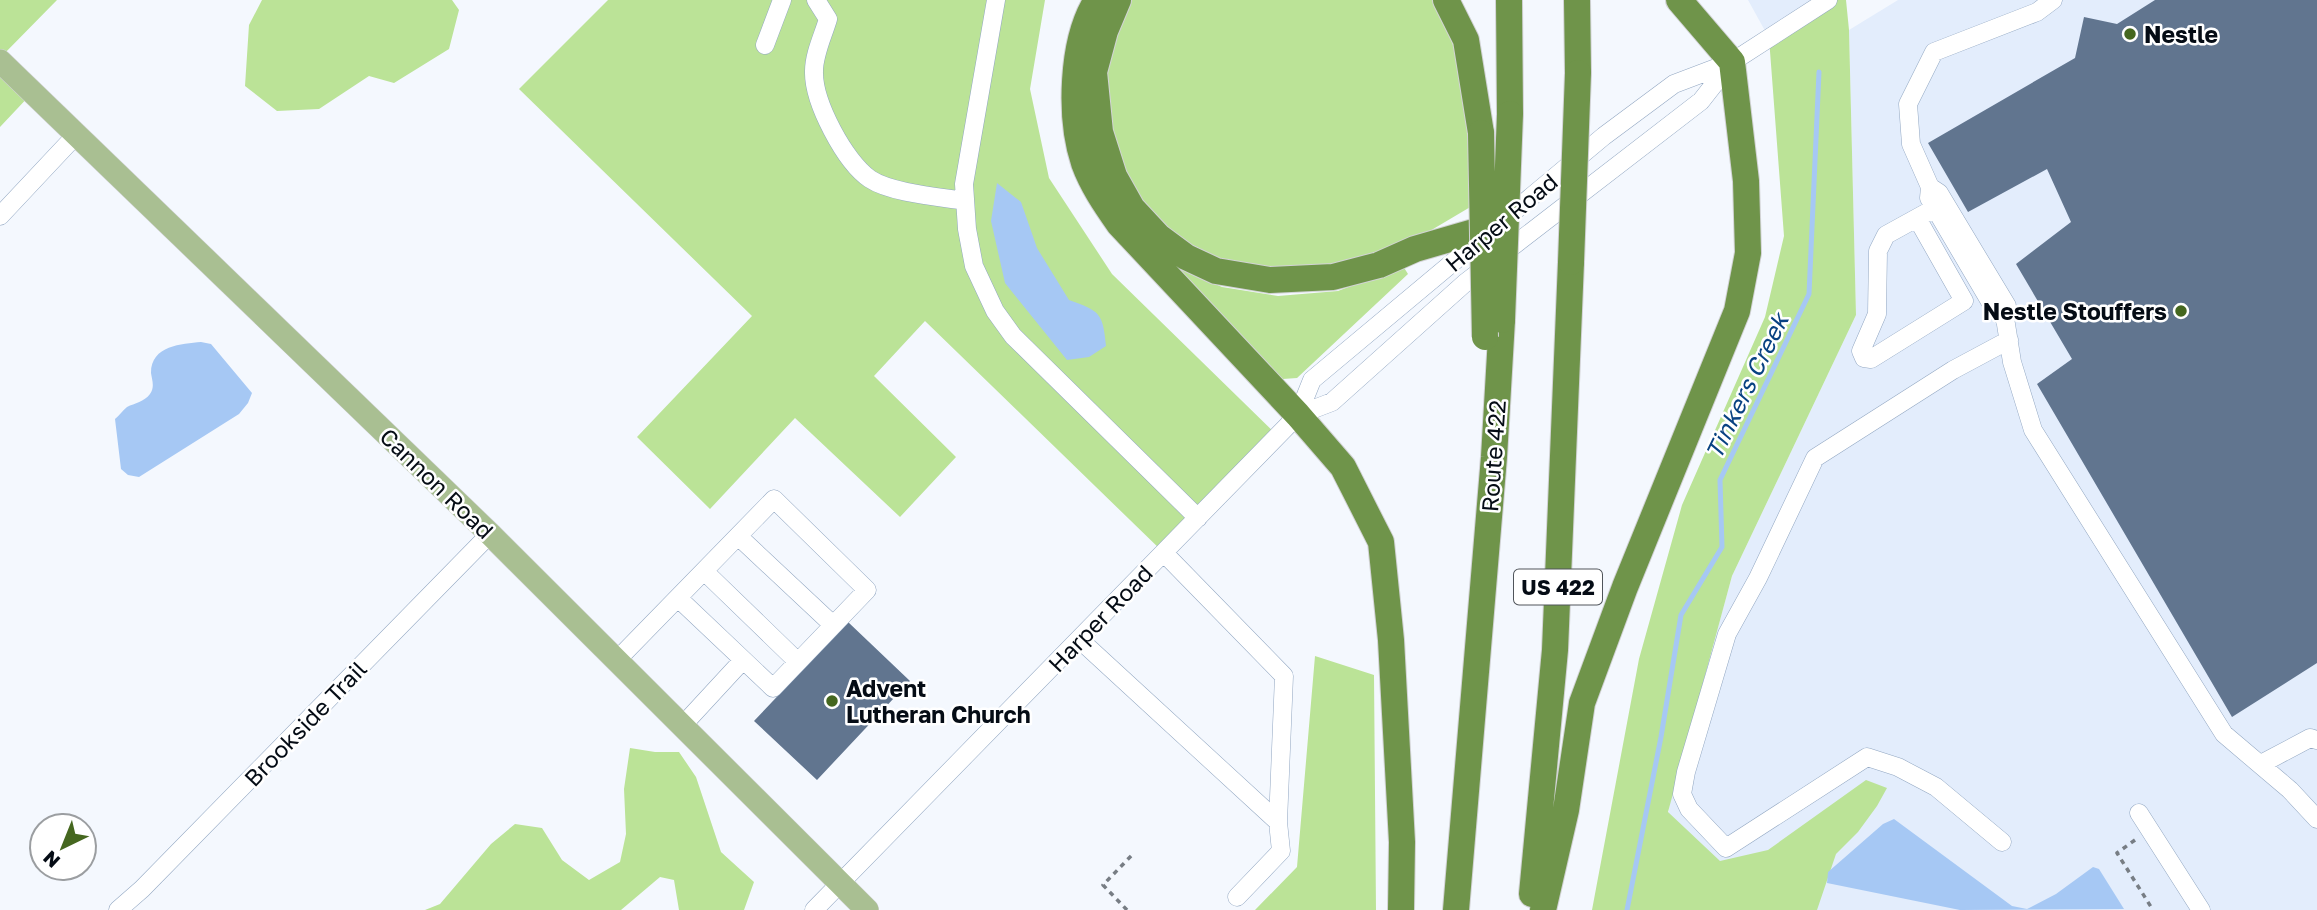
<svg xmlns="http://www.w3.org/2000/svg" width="2317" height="910" font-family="'Golos Text',sans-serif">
	<rect width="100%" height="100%" fill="#f4f8fe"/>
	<path fill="#e3edfc" d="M1748,0h80l-59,38z
		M1898,0h419v910h-663l16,-108 62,-226 124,-261 -7,-285z"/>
	<path fill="#bbe397" d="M0,0h57l-57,58z
		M262,0h190l7,10 -10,39 -55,34 -25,-7 -50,33 -42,2 -32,-25 4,-61z
		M608,0h437l-15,89 19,89 63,96 166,162 -114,117 -239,-232 -51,55 82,81 -56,60 -105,-99 -85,91 -73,-72 115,-121 -233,-227z
		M1130,0h305l24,60 13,95v51l-54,32 -89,32 -111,-6 -51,-31 -30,-31 -25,-48 -9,-83z
		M1828,0h18l3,30 7,285 -124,261 -64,236 52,49 48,-11 98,-70 21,8 -10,18 -19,26 -22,22 -19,56h-225l47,-251 43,-154 83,-188 19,-81 -15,-198z
		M0,61l32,32 -32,34z
		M1403,266l5,8 -111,104 -14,1 -27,-20 -82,-84 5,-7 43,19 56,9 60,-5z
		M1315,656l59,19 2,235h-121l42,-43z
		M630,748l25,4h24l17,25 25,75 33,30 -10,28h-65l-5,-30 -14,-3 -39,33h-196l15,-6 51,-60 24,-20 27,4 20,32 27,20 31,-18 6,-28 -2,-45z"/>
	<path fill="#a6c8f4" d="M997,183l24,19 16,46 32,52c31,11 34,13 37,46l-17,11 -22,3 -62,-77 -14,-62z
		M201,342l10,2 41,49 -4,10 -9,11 -100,63 -11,-2 -7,-6 -6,-50c4,-3 8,-9 12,-12 8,-4 17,-5 23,-13 5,-7 2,-14 1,-21 0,-28 31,-29 50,-31z
		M1894,819l118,87 15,3 29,-15 37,-27 6,2 25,40 -164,1 -133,-27 1,-11 55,-48z"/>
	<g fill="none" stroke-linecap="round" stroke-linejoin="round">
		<path stroke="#a6c8f4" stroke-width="5" d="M1627,910l34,-173 20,-122 41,-68 -2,-67 89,-186 10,-222"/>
	</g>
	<path fill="#61758f" d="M2155,0h162v663l-85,54 -195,-333 35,-25 -56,-95 55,-42 -24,-53 -79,43 -40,-69 147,-85 9,-41 33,7z
		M848,622l62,59 -93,99 -63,-59z"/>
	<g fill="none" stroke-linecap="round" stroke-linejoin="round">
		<defs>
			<path id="minor" d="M816,0l12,19c-5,17 -14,35 -14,52 -1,31 31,91 56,108 21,14 70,18 95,22
				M996,0l-32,184 3,45 7,37 21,45 18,25 185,182
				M765,45l17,-45
				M1930,187l9,6 68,113 -2,12 -10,-8 -66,-112 1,-11 -19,-43 -3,-40 26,-52 103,-40 16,-12
				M0,216l76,-81
				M1917,218l47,83 -93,58 -7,-1 -3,-7 16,-37 1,-63 8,-16 49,-27
				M2005,318l7,44 21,68 191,304 66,56 27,29
				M1298,415l34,-13 133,-119 236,-182 29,-37
				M738,536l95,89
				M704,571l94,91
				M1079,639l199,183 6,-146 -120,-123
				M617,660l157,-161 93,91 -94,98 -95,-90
				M683,725l60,-65
				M2261,764l49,-26 7,2
				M2139,813l62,97
				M2002,842l-66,-55 -38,-20 -31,-10 -141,91 -37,-39 -7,-15 4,-22 41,-138 31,-56 57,-120 138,-88 56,-30
				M1237,897l44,-46 -3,-29
				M118,910l24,-21 348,-355
				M814,910l484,-495 14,-35 292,-244 70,-52 58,-22 96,-62"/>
			<path id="major" d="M0,61l490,473 377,376"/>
			<path id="highway" d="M1097,0c-26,40 -28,118 -13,163 8,22 21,41 35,61l179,191 45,52 38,75 10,98 11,202 -1,68
				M1118,0l-13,31 -11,41 6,60 14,44 18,32 27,29 27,20 30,14 54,9 63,-3 46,-12 36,-16 83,-24
				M1446,0l20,40 15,93
				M1509,0l1,114
				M1577,0l1,73
				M1532,894l23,-244 16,-388
				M1456,910l38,-453 8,-137
				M1543,910l23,-100 16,-107 43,-116 112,-276 11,-58 -2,-72 -14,-119 -53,-62"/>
		</defs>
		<use href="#minor" stroke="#92a7c2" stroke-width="19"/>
		<use href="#major" stroke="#d2d3d5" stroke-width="24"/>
		<use href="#highway" stroke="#d2d3d5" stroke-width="28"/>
		<path stroke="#777d84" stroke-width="3.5" stroke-dasharray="5 5" stroke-linecap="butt" d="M2135,840l-18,13 36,57
			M1127,910l-24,-25 29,-30"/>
		<use href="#minor" stroke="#fff" stroke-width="18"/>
		<use href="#major" stroke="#a9bf92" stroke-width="23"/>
		<use href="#highway" stroke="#6f944a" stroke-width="26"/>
		<defs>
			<path id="highway-bridge" d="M1481,133l4,204
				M1571,262l7,-189
				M1502,320l8,-206"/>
		</defs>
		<use href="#highway-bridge" stroke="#d2d3d5" stroke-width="28" stroke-linecap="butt"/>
		<use href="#highway-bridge" stroke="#6f944a" stroke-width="26"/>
	</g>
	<g fill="#45671f" stroke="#fff" stroke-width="2.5">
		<circle cx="2130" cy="34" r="7"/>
		<circle cx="2181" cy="311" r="7"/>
		<circle cx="832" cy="701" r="7"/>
	</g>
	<g text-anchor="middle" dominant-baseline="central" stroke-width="5" stroke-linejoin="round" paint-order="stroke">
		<rect fill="#fff" stroke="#50555b" stroke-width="2" x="1514" y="569.5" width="88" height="35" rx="5"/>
		<g font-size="21" font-weight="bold" fill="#050c15">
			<text x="1558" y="587">US 422</text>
		</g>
		<g font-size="23" font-weight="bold" fill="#050c15" stroke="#fff" text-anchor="start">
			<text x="2144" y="34">Nestle</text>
			<text x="2167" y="311" text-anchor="end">Nestle Stouffers</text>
			<text x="846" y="688">Advent<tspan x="846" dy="26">Lutheran Church</tspan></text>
		</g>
		<g font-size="23" fill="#050c15" stroke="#fff">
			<text transform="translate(1501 222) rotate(-40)">Harper Road</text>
			<text transform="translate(1493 456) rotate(-86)">Route 422</text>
			<text transform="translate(437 483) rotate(44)">Cannon Road</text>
			<text transform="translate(1100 618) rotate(-46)">Harper Road</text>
			<text transform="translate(305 723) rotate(-46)">Brookside Trail</text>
		</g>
		<g font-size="24" font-style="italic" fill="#084282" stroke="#fff">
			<text transform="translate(1746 386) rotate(-64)">Tinkers Creek</text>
		</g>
	</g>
	<g transform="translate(63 847) rotate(223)"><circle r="33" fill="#ffffff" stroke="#9b9ea1" stroke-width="2"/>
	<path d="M0-5L12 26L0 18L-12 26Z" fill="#45671f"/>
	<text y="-10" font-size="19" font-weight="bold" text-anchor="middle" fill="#050c15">N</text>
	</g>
</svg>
